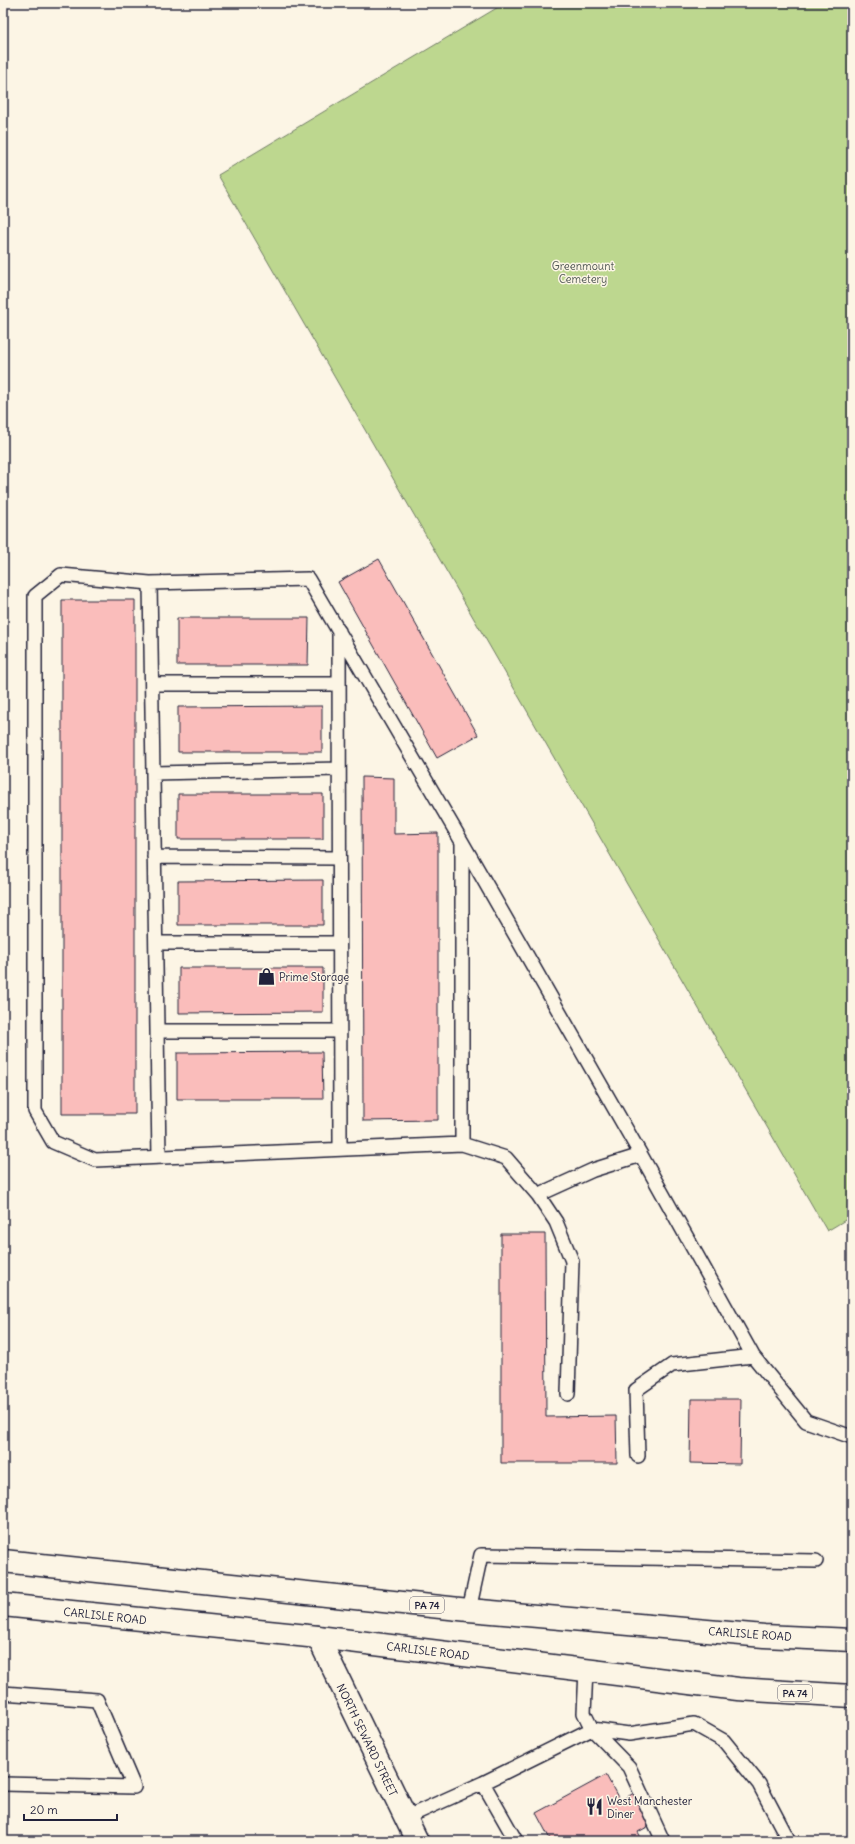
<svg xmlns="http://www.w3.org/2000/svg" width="855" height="1844" font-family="Delius,sans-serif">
	<rect width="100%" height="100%" fill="#fcf5e5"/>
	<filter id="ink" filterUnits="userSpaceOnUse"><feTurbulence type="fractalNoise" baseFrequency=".025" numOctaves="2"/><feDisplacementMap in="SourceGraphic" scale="8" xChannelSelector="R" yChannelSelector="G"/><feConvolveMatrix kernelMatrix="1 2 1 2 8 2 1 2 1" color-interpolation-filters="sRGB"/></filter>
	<g filter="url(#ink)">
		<path fill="#bdd78f" stroke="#707c65" d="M505,3h347v1213l-25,15 -609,-1056z"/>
		<path fill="#fabdbb" stroke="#22223b" d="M379,559l99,176 -41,23 -99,-176z
			M62,600h73v514h-73z
			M177,618h132l-1,47h-131z
			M322,706v46h-144v-45z
			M362,777l32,1v56l44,-1v287l-75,1z
			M178,794h145v45h-145z
			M323,880v45h-145v-44z
			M179,968h144v44l-144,1z
			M322,1052l1,47h-146v-46z
			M501,1234h44l1,183 70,-1 1,47h-116z
			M691,1399h50l-1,65 -50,-1z
			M606,1775l14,26 14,-8 17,32 -13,7 5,9h-92l-15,-28z"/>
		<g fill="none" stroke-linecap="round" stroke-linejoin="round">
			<defs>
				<path id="lane" d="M150,583l9,574
					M339,631l1,518
					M152,684h187
					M153,773l186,-4
					M462,844v300
					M154,857l185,1
					M156,943h183
					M157,1031h182
					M641,1155l-48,15 -55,25 -32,-37 -44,-14 -367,16 -42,-18 -18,-31v-515l26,-21 89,8 158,-4 154,263 179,313 112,201 53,65 46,16
					M538,1195l18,27 16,39 -4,133
					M638,1456l-2,-66 36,-25 81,-9
					M469,1610l12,-55 335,6
					M586,1670l-2,43 8,16 37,38 34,74
					M3,1693l94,7 37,87 -131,-3
					M483,1783l33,58
					M405,1818l78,-35 109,-54 37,5 65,-10 30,17 35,43 30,57"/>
				<path id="street" d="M318,1637l99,204"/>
				<path id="primary" d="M3,1561l466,49 295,26 88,4
					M3,1605l315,32 420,52 114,7"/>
			</defs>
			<use href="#lane" stroke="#22223b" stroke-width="16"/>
			<use href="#street" stroke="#22223b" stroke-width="25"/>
			<use href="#primary" stroke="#22223b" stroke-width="25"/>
			<use href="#lane" stroke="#fcf5e5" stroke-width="13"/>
			<use href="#street" stroke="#fcf5e5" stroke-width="22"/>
			<use href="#primary" stroke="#fcf5e5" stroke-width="22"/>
		</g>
	</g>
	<defs>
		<symbol id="shop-bare" viewBox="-9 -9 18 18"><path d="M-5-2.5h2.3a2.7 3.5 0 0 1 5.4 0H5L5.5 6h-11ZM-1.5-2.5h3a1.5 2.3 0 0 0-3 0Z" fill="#22223b" stroke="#fcf5e5" stroke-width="2.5" paint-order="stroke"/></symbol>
		<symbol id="restaurant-bare" viewBox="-9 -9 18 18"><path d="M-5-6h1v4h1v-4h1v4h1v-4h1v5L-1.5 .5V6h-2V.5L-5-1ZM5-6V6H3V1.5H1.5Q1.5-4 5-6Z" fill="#22223b" stroke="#fcf5e5" stroke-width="2.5" paint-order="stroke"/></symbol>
	</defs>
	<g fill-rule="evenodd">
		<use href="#shop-bare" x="254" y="964" width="25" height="25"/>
		<use href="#restaurant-bare" x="582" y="1794" width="25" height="25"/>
	</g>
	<g text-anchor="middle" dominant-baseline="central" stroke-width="3" stroke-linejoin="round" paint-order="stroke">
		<g fill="#fcf5e5" stroke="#63616e" stroke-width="1">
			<rect x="410" y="1597" width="34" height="16" rx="3"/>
			<rect x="778" y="1685" width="34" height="16" rx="3"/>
		</g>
		<g font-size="10" font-weight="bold" fill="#22223b">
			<text x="427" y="1605">PA 74</text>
			<text x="795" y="1693">PA 74</text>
		</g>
		<g font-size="11" fill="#505854" stroke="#fcf5e5">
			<text x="583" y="266">Greenmount<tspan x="583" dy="13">Cemetery</tspan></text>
		</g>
		<g font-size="11" fill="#22223b" stroke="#fcf5e5" text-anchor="start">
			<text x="279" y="977">Prime Storage</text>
			<text x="607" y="1801">West Manchester<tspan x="607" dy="13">Diner</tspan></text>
		</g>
		<g font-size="11" fill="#22223b" stroke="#fcf5e5">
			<text transform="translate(105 1616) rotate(6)">CARLISLE ROAD</text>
			<text transform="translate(750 1634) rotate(4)">CARLISLE ROAD</text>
			<text transform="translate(428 1651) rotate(7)">CARLISLE ROAD</text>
			<text transform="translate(367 1740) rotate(64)">NORTH SEWARD STREET</text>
		</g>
	</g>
	<rect width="855" height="1844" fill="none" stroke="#fcf5e5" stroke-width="16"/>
	<rect x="8" y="8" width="839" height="1828" fill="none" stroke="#22223b" stroke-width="1.5" filter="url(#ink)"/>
	<path d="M24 1814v6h93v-6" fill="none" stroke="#22223b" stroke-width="2"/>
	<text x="30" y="1814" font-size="12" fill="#22223b" stroke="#fcf5e5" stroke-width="3" paint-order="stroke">20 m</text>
</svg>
